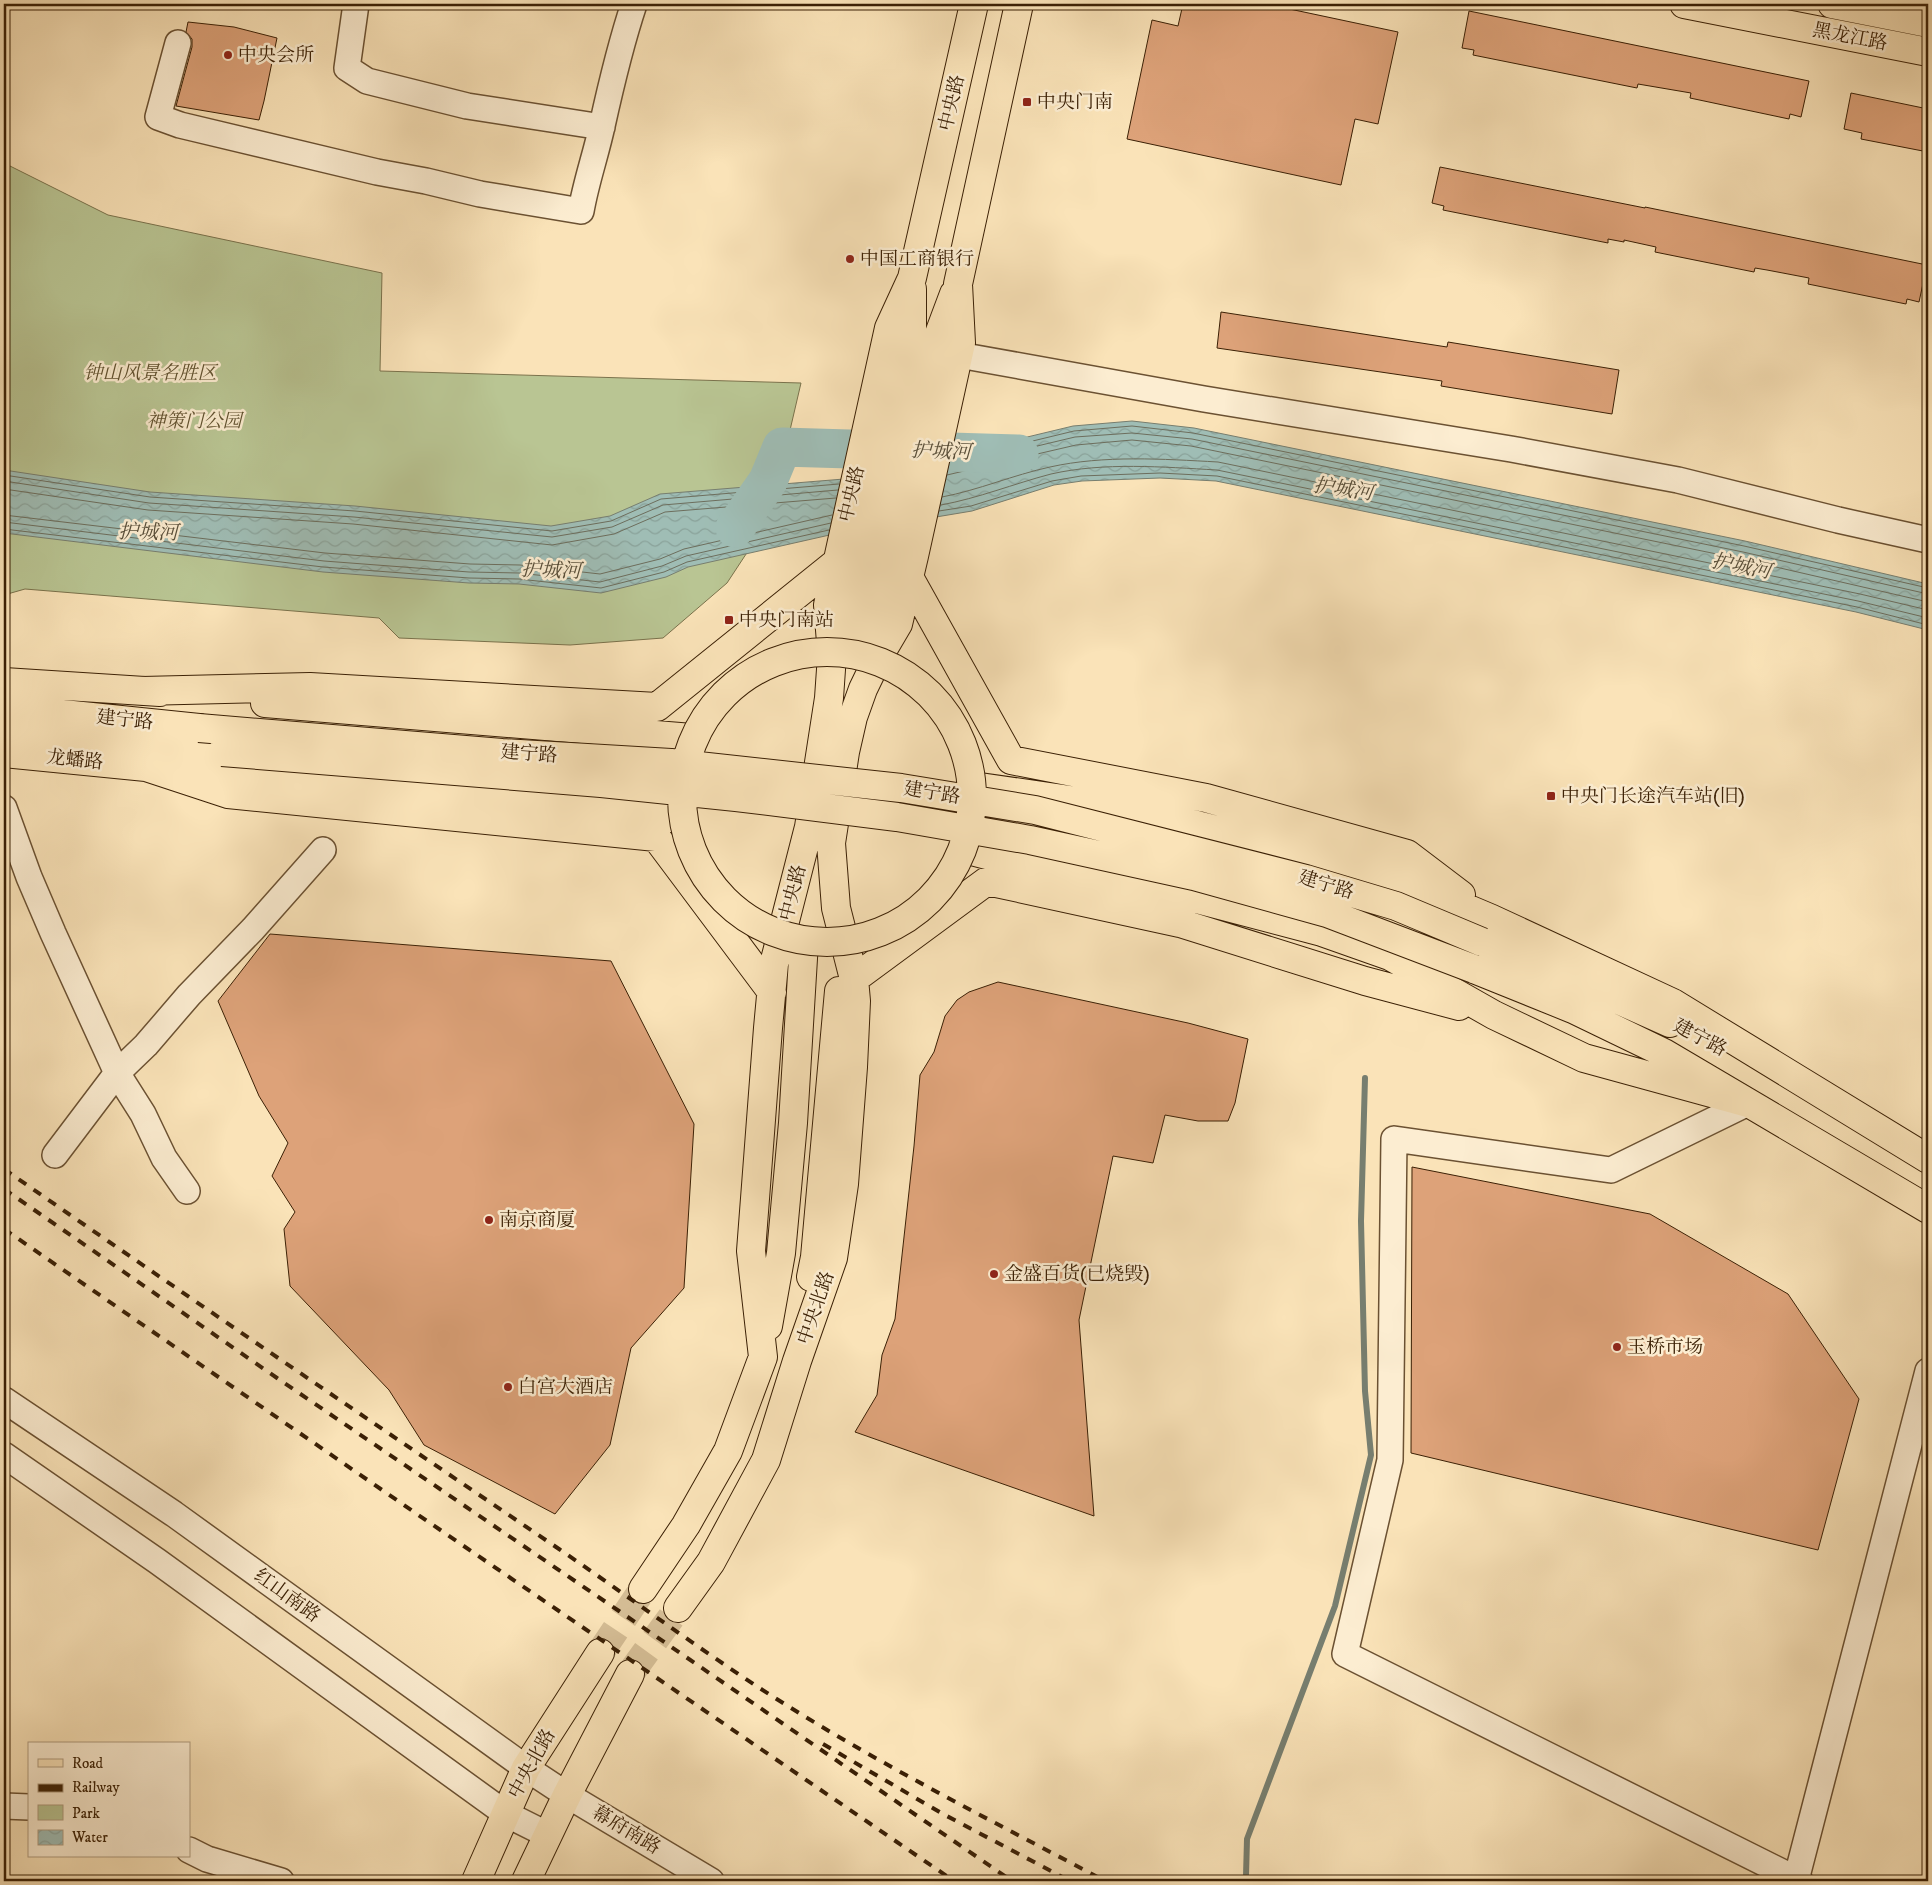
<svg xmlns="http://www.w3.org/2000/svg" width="1932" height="1885" font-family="'IM FELL DW Pica','Noto Serif SC',serif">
	<defs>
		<pattern id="water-waves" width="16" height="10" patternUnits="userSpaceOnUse" patternTransform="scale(1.25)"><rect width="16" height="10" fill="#9fbdb5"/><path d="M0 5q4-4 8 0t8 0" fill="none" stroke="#8aa29a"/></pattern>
	</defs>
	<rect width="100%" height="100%" fill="#fae3b8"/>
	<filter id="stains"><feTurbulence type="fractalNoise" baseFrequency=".004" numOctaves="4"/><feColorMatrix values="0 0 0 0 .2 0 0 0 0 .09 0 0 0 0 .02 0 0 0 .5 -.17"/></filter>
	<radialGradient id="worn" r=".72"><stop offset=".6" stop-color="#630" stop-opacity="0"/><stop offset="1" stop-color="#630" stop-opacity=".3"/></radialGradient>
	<path fill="#b9c593" stroke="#7a724c" d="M4,163l104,52 274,58 -2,98 421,12 -14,60 6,12 -12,11 -9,37 -20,42 -25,38 -64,55 -93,7 -171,-7 -20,-20 -354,-29 -21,6z"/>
	<path fill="url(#water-waves)" stroke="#777e6f" d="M1132,421l62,7 551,113 183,43v46l-72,-18 -640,-131 -56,-3 -78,3 -28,4 -82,26 -138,23 -146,33 -22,10 -65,16 -82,-9 -50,-1 -146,-11 -319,-39v-63l146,22 205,14 196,20 59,-10 50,-22 184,-15 121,-27 108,-26z"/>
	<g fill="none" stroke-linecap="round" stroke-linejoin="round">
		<path stroke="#6d6e5d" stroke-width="1" d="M950,461l124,-30 58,-5 61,7 551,113 184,42
			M949,467l126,-30 57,-4 60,6 551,113 185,42
			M4,475l146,22 205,14 197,20 59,-10 50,-22 178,-15
			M947,475l129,-30 56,-5 59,6 550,113 187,43
			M4,481l145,22 205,14 198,20 60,-10 51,-22 175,-15
			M4,489l144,21 205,14 199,21 62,-11 51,-22 171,-14
			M942,497c37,-7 71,-22 108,-30 54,-12 113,-8 168,-5l642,132 68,16
			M941,505c38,-7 72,-21 110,-31 53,-12 112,-7 166,-4l641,131 70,17
			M939,511l32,-5 81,-25 29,-5 79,-3 57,3 640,131 71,18
			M4,515l321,38 145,11 50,1 80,9 60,-15 24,-10 148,-34
			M4,522l320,39 145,11 50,1 81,9 62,-16 24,-10 145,-33
			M4,529l319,38 146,11 50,1 82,9 63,-16 23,-10 142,-32"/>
		<path stroke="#777e6f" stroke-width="6" d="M1251,1881l-5,-5 1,-37 88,-233 36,-151 -6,-64 -4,-170 4,-143"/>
		<path stroke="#9fbdb5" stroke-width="39" d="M735,528l33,-47 14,-34 237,7"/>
	</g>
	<path fill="#dda279" stroke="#3b2005" d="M1183,4h83l132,28 -20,92 -23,-5 -14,66 -214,-46 25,-119 26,6z
		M1469,11l340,70 -8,36 -11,-3 -1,5 -99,-21 1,-5 -53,-9 -1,4 -164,-33 1,-5 -12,-2z
		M188,22l46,5 43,11 -13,63 -5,19 -83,-14 16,-59v-8l-6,-7z
		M1851,93l77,16v43l-67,-13 1,-6 -18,-4z
		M1440,167l205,41v-1l282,58 -8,37 -12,-3 -1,5 -98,-20 1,-6 -42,-8 -12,-2 -1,4 -99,-20 1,-5 -32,-7v2l-16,-3v4l-165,-33 1,-4 -12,-3z
		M1221,312l226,35 1,-5 171,28 -7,44 -171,-28 1,-5 -225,-33z
		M270,934l341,27 83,163 -10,164 -53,60 -21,97 -55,69 -131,-69 -35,-55 -99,-104 -6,-57 11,-17 -23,-36 16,-33 -29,-47 -41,-95z
		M998,982l190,41 60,16 -13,64 -7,18h-30l-33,-6 -12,48 -40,-7 -34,164 15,196 -239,-84 22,-37 5,-40 13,-36 19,-173 6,-71 14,-23 11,-36 12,-16 12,-8z
		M1412,1167l238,47 138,80 71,105 -41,151 -407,-97z"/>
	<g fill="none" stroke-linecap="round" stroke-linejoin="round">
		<path stroke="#d4bc94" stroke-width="28" stroke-dasharray="28 14" stroke-linecap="butt" d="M600,1653l43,-64
			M630,1674l48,-66"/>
		<defs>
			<path id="minor" d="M356,4l-9,64 20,13 100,25 135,21
				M178,43l-20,74 22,8 197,47 49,9 54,13 101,17c5,-29 15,-57 21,-85 9,-41 19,-83 32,-122
				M959,355l245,44 307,50 167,31 160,40 90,20
				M4,808l25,69 24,56 64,140 26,41 21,44 23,33
				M1748,1103l-137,67 -217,-31 -4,321 -45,194 455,227
				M55,1155l62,-82 29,-28 43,-50 64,-66 70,-79
				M4,1400l170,114 352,254 41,27 144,86
				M4,1455l153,106 349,253 42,21
				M4,1806l25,1
				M189,1850l18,9 74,22
				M1796,1880l132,-509"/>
			<path id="major" d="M1684,4l244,48
				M1832,4l96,19
				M909,577l102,183 195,38 201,56 54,41
				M842,652l70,-314v-49
				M867,657l53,-251 16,-64 18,-48
				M4,682l156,10
				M142,691l168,-4 347,20 179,-144
				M265,703l427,35
				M4,708l195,20
				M4,734l218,18
				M4,753l142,14 372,28 164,24
				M146,767l82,27 428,43 116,155
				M973,786l131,19 93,20 95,24 110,32 90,38 181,84 255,156
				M964,849l98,26 131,23 129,34 68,24 104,59 90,43 164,45
				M1482,942l74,30 114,51
				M1474,969l99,40 91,44 264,156
				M854,979l133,-98 193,42 185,58 94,25
				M811,1277l4,-20 24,-266
				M768,1326l13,-73 12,-130 11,-181
				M643,1589l43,-64 42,-74 35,-94 -12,-106 17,-223 6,-64 35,-137 20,-129 3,-43 -4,-50 61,-277 23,-50 62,-274
				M678,1608l33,-46 55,-102 31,-99 36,-103 11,-74 9,-117 3,-66 -2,-22 -18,-71 -5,-65 14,-91 8,-35 10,-28 15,-31 20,-34 16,-68 47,-213 -3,-59 61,-280
				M476,1881l50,-113 74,-115
				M526,1881l41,-86 63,-121"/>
		</defs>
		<use href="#minor" stroke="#6b5132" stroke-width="28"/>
		<use href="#major" stroke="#3b2005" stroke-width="30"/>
		<use href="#minor" stroke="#fcedd1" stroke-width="25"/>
		<use href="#major" stroke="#fae3b8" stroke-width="28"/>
		<path stroke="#3b2005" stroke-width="4" stroke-dasharray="9 9" stroke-linecap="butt" d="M4,1169c184,128 369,254 555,380 82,56 161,116 245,167 98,60 200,111 301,165
			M4,1189l273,189 342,233 393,270
			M4,1229l410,283 540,369
			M823,1744l120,70 127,67"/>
		<defs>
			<path id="major-bridge" d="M682 797a145 145 0 1 1 290 0a145 145 0 1 1-290 0Z
				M199,728l303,25 169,10 230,25 134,22 271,69 90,27 86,36
				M222,752l379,31 135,14 161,20 133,23 164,36 133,37 147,56"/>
		</defs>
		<use href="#major-bridge" stroke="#3b2005" stroke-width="30" stroke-linecap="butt"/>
		<use href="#major-bridge" stroke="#fae3b8" stroke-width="28"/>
	</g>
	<g fill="#8f2418" stroke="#fcedd1" stroke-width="2">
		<circle cx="228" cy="55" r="5"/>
		<rect x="1022" y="97" width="10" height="10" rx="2.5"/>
		<circle cx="850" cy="259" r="5"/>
		<rect x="724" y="615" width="10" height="10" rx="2.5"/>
		<rect x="1546" y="791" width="10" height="10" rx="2.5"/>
		<circle cx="489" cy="1220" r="5"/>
		<circle cx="994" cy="1274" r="5"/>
		<circle cx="1617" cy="1347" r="5"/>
		<circle cx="508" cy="1387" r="5"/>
	</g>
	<g text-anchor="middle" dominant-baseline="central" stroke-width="5" stroke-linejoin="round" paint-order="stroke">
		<g font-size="19" fill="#3b2005" stroke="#fcedd1">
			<text transform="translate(1850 37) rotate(11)">黑龙江路</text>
			<text transform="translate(952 103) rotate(-77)">中央路</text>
			<text transform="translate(852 494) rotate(-77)">中央路</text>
			<text transform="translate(125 720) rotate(6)">建宁路</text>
			<text transform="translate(529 754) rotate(4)">建宁路</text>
			<text transform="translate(75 760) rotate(6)">龙蟠路</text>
			<text transform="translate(932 793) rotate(9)">建宁路</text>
			<text transform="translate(1326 885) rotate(17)">建宁路</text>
			<text transform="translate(793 893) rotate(-76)">中央路</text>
			<text transform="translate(1700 1038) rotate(28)">建宁路</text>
			<text transform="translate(816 1308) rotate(-71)">中央北路</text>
			<text transform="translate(287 1596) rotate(36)">红山南路</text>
			<text transform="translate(532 1764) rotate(-61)">中央北路</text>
			<text transform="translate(626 1830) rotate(31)">幕府南路</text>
		</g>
		<g font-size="19" fill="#3b2005" stroke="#fcedd1" text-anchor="start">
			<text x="238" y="55">中央会所</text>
			<text x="1037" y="102">中央门南</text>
			<text x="860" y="259">中国工商银行</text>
			<text x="739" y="620">中央门南站</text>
			<text x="1561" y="796">中央门长途汽车站(旧)</text>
			<text x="499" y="1220">南京商厦</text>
			<text x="1004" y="1274">金盛百货(已烧毁)</text>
			<text x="1627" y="1347">玉桥市场</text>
			<text x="518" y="1387">白宫大酒店</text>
		</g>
		<g font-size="19" font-style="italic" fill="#615230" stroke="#fcedd1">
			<text x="150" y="373">钟山风景名胜区</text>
			<text x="194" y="421">神策门公园</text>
		</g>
		<g font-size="20" font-style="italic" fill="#594f3a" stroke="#fcedd1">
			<text transform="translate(941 452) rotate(2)">护城河</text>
			<text transform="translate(1343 490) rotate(8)">护城河</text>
			<text transform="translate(148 533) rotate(1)">护城河</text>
			<text transform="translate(1741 567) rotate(11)">护城河</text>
			<text transform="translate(551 571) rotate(2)">护城河</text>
		</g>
	</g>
	<rect width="1932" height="1885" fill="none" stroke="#fae3b8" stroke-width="20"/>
	<rect x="5" y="5" width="1922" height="1875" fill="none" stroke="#3b2005" stroke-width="2.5"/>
	<rect x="10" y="10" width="1912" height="1865" fill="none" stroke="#3b2005"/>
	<rect x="28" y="1742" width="162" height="115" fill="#fcedd1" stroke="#af9b7f"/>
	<rect x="38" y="1759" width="25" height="8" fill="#fae3b8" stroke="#af9b7f"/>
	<text x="72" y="1768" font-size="15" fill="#3b2005">Road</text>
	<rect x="38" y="1784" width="25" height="8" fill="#3b2005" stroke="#af9b7f"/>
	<text x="72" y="1792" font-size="15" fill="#3b2005">Railway</text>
	<rect x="38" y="1805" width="25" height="15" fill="#b9c593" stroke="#af9b7f"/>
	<text x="72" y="1818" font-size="15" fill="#3b2005">Park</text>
	<rect x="38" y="1830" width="25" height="15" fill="url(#water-waves)" stroke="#af9b7f"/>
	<text x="72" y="1842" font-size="15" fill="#3b2005">Water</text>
	<rect width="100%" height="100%" filter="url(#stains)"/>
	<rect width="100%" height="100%" fill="url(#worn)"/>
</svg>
